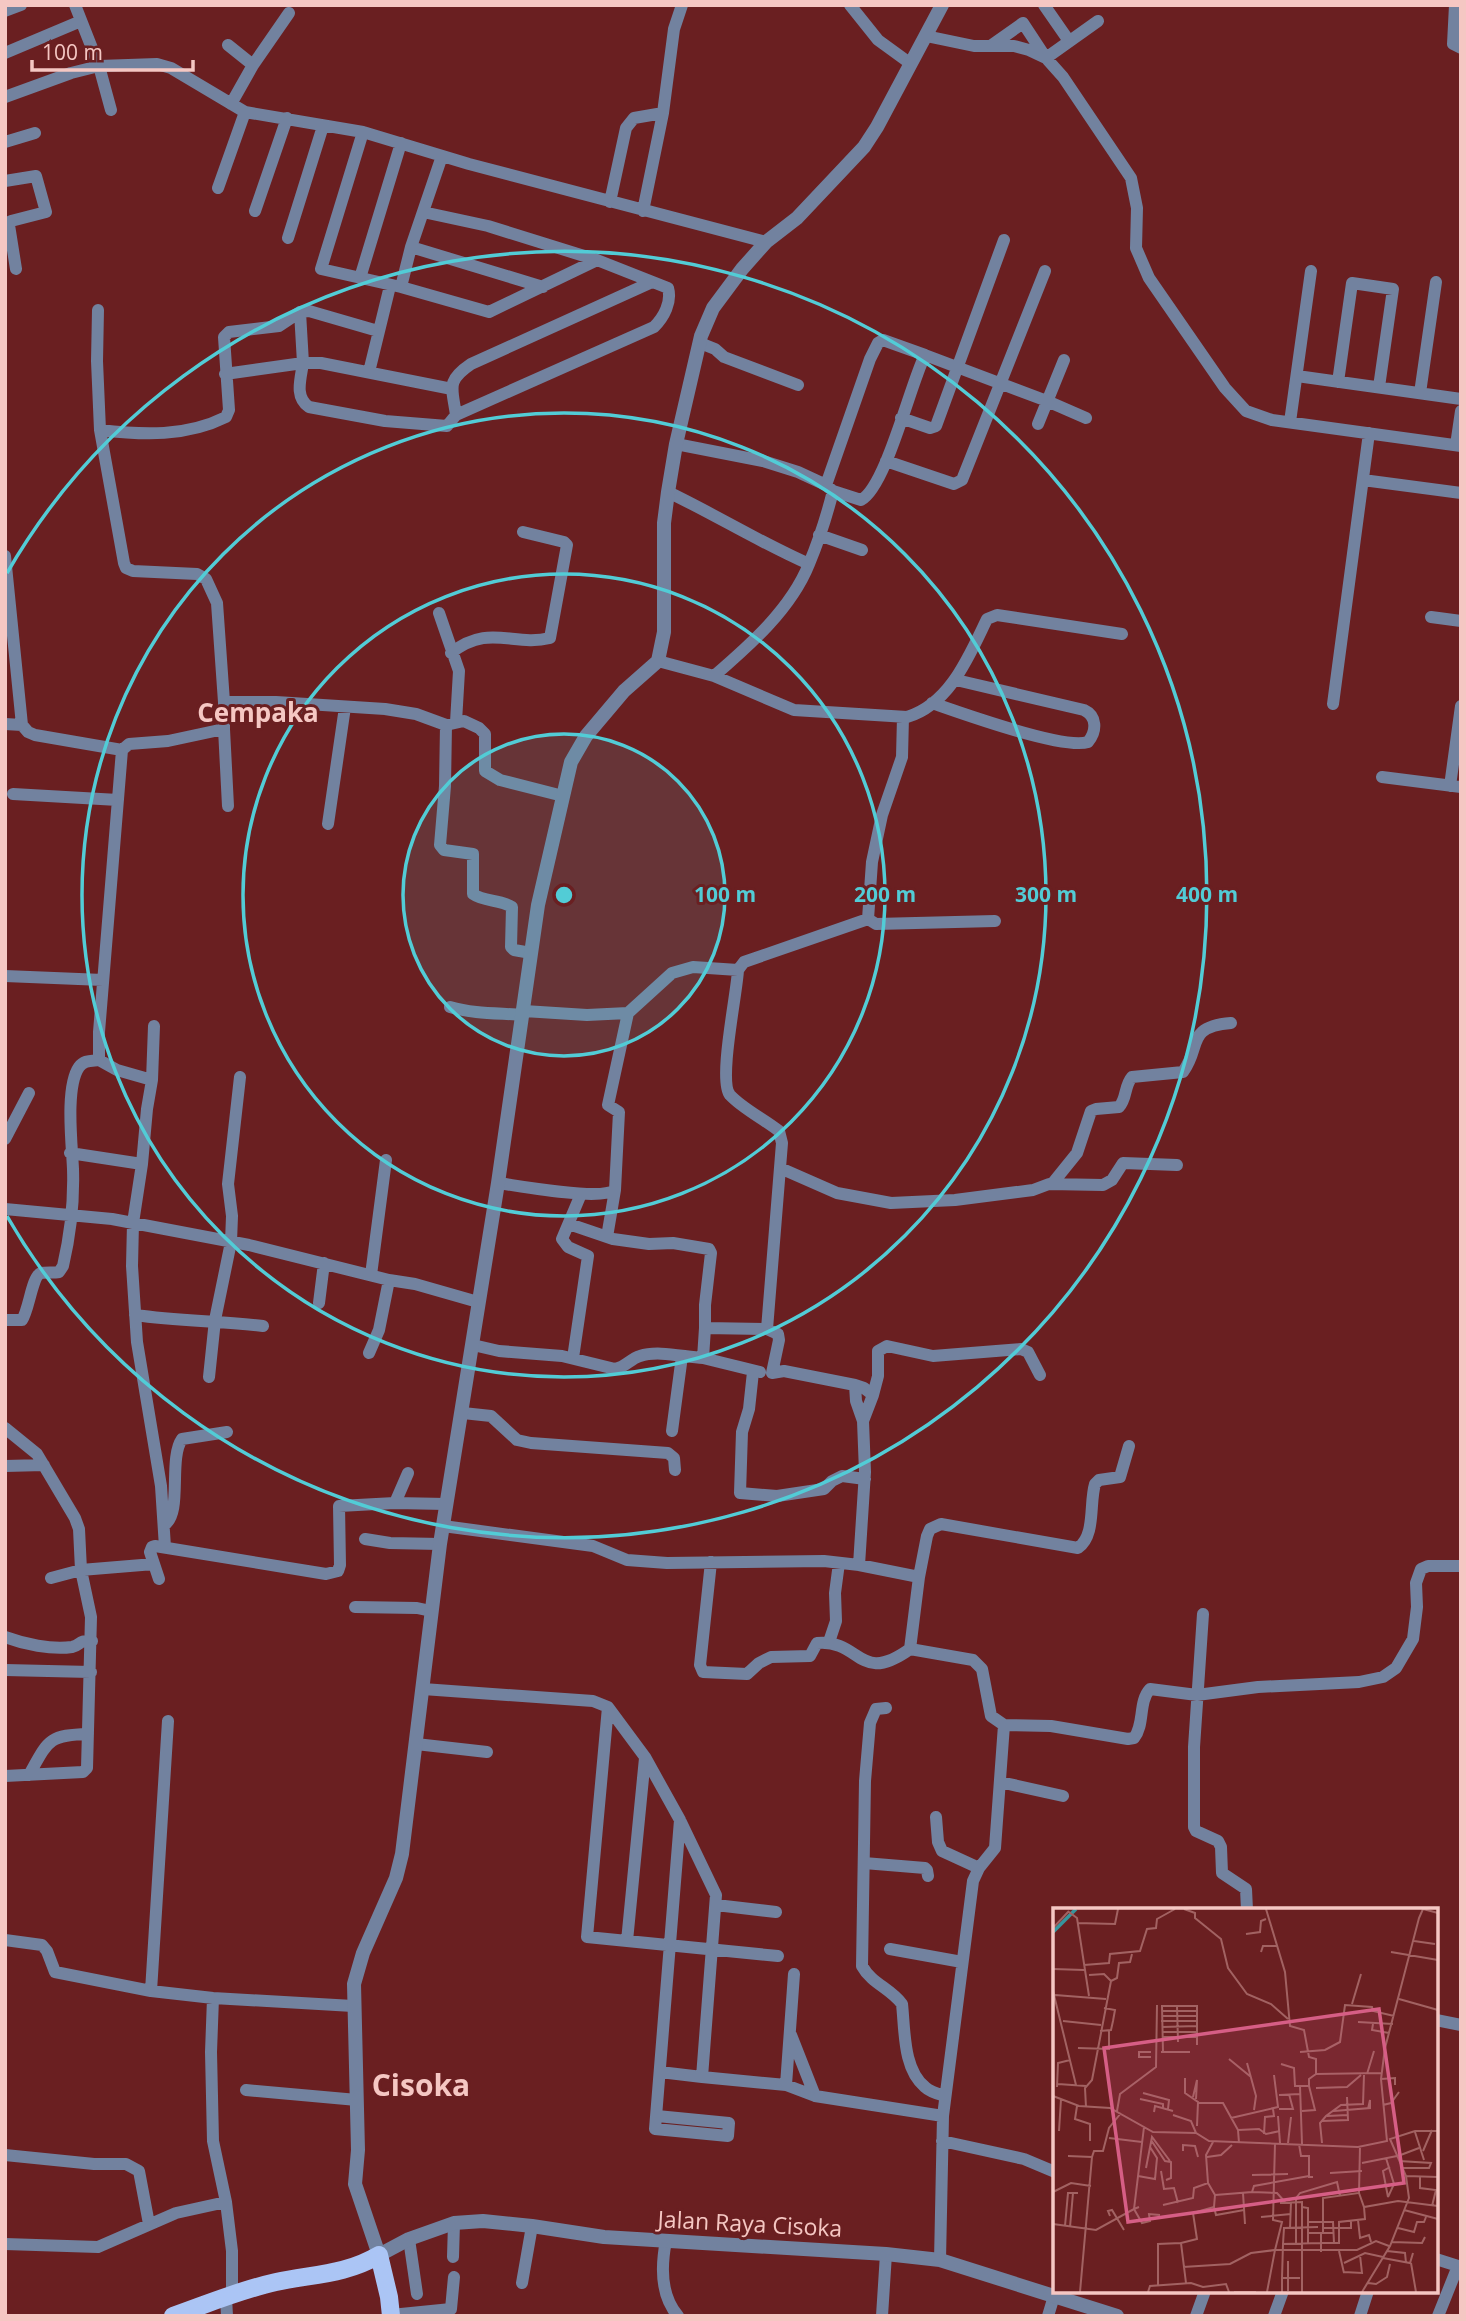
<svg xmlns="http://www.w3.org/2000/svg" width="1466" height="2321" font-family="'Open Sans',sans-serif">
	<rect width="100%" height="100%" fill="#6a1f21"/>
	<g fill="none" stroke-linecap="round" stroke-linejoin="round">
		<path stroke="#72829f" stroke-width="12" d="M75,5l24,61 58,-2 14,4 74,44 118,20 106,32 297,78
			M850,5l28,35 33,24
			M1044,5l25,36
			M1455,5l-2,39 8,4
			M5,11l16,-6
			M926,36l48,10h40l15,4 17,8 17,19 68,101 6,30 -1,40 13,30 76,110 21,23 26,9 189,26
			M228,45l25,20
			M992,45l31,-22 23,35 52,-37
			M5,53l76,-32
			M5,97l66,-24 28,-7 12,44
			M231,104l22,-39 36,-52
			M363,132l-42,137 80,18 88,25 108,-52
			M5,142l30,-9
			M5,181l31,-5 10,36 -35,9 -2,4 7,44
			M218,188l27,-76
			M610,202l16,-74 8,-10 29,-5
			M255,211l32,-93
			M643,211l20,-98 11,-84 8,-24
			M423,212l65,14 109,34 71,28c4,14 -4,29 -14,39l-198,88
			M288,238l35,-112
			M411,247l132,40
			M360,278l41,-135
			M401,287l10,-40 31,-91
			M98,310l-1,51 3,69 24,133 2,5 7,3 64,3 9,5 11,24 7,99v27l-56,12 -39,3 -7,6 -23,282v28l18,10 35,10 -5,29 -5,55 -9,59 -1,43 5,76 24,144 4,61
			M883,340l42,15c-15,30 -39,132 -64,145l-28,-9 -7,-6 44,-126 8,-16z
			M700,343l15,6 9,8 74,28
			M925,355l122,46 39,17
			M369,372l21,-86
			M225,374l78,-11 -3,-51
			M1297,376l164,23
			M1338,382l14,-99 41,6 -14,98
			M452,389l-131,-26h-18c-2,15 -9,34 6,44l76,14 62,5 9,-11c-4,-28 -10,-34 15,-51l181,-82
			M1420,393l16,-111
			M901,418l29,10 6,-2 68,-186
			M1290,422l21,-151
			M1038,424l26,-64
			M100,430c43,5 86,7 126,-13l3,-7 -5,-73 5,-5 50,-6 21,-14 9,-1 69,20
			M676,444l87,17 35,11 28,13
			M1456,445l5,-34
			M886,461l68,23 8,-4 83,-209
			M1363,480l98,13
			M668,492c48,23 93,51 141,72
			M819,535l43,15
			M5,556l17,169 6,7 7,3 87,15
			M439,613l20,58 -3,51
			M1431,617l30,4
			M451,653c38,-30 62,-6 99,-15l17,-93 -3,-3 -41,-10
			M658,661l56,15c36,-31 77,-67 95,-112 10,-24 18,-49 24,-73
			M714,676l80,34 113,7c43,-13 62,-61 80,-98l10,-4 125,19
			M224,702h52l109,7 31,5 30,11 18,-4 15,7 6,6v37l15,9 63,16
			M932,703c29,10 131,47 156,39 9,-11 9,-26 -4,-32l-128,-30
			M1333,704l36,-271
			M903,717l-1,40 -20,58 -10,47 -4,57 -124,43 -6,8c-1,23 -20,111 -8,125 13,14 34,24 49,36l3,12 -15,186 11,5 1,6 -7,33 12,-2 71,14 9,3 9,7 5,-19v-25l9,-5 46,10 88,-7 7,3 12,23
			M5,724l17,1
			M446,725l-1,61 -5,59 4,5 29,4v40c11,8 27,5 39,13l-1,40 3,3 17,3
			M224,729l4,77
			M1382,777l79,10
			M1450,786l11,-80
			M13,794l105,6
			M328,824l17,-117
			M868,919l8,5 119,-3
			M5,976l98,4
			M450,1007c24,7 48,6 73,8
			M524,1011l63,4 41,-2 44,-40 21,-6 45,3
			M152,1080l2,-54
			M5,1139l24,-46
			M70,1153l72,11
			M780,1168l57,25 54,10 64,-3 78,-10 16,-6 54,1 9,-5 11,-17 54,2
			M498,1183c22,3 102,18 117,7l4,-78 -11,-7 20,-92
			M1052,1184l25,-31 14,-42 5,-2 23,-2c8,-8 5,-21 13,-30l51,-5c19,-26 2,-45 48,-49
			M5,1209l107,10 137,26 140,35 26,4 63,18
			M569,1224l44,15 36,5 24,-1 36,6 2,4 -6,52v23l62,1
			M607,1237l8,-47
			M371,1275l15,-115
			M319,1303l5,-40
			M135,1315c43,6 85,6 128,11
			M5,1320h17c7,-10 10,-44 19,-47 5,-1 13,0 18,-1l4,-6c7,-30 11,-66 10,-97 -1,-24 -8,-82 6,-102 5,-7 12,-6 20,-7
			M705,1328l-2,30 57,14
			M473,1345l26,6 63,5 53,13c11,-2 15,-10 25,-13 18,-6 44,1 63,2
			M369,1353l10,-23 10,-50
			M573,1358l15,-102 -20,-9 -6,-8 19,-45
			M753,1372l-4,37 -7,23 -2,61 37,3 47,-7 8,-8 10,-5 23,3
			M209,1377l6,-57 16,-78 1,-26 -4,-32 12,-107
			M855,1385l1,16 7,20
			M463,1413l28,3 26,24 14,3 137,10 6,5 1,12
			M5,1428l32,26 38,64 4,11 2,41 10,47 -4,151 -4,4 -78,4
			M672,1431l10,-75
			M5,1466l39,-1
			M395,1503l13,-30
			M164,1525c19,-11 4,-66 18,-86l45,-7
			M443,1526l150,20 34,14 40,3 157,-2 35,4 60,12
			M365,1539l25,4 50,1
			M711,1562l-11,103 3,7 44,2 12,-11 12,-6 39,-1 7,-13c45,-4 41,43 93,6
			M859,1565l6,-93 -2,-51 10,-26
			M51,1578l30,-8 73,-6
			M159,1579l-9,-27 2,-5 3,-1 171,28 12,-3 2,-6 -1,-59 56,-3 51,1
			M355,1607l62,1 14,3
			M1203,1614l-9,133v80l2,4 22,10 3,6 1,26 24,16 1,21
			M5,1637c19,7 46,13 67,10 10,-2 5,-7 20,-6
			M829,1642l7,-21 -1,-28 4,-30
			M5,1670l86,2
			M423,1689l170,12 15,6 37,50 35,63 36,75 -14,182 84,8 29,11 128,20
			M608,1707l-21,230 191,19
			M886,1708l-10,1 -6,14 -5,58 -3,185c10,18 28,22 40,38 3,27 1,65 23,83 5,5 13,7 20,9
			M1004,1725l-13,-9 -9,-47 -9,-9 -63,-11 9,-72 8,-41 3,-7 11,-5 137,24c18,-13 11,-44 17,-64l4,-4 21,-3 9,-31
			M416,1744l71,8
			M29,1775c19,-34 19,-40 59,-41
			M1000,1782l63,14
			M936,1817l2,25 4,9 37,17
			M864,1863l61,5 2,2 1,6
			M716,1905l60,7
			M5,1940l37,5 5,6 8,21 96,19 62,7 140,8
			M627,1941l18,-183
			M890,1949l72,13
			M151,1991l17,-270
			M213,1998l-2,54 2,89 13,61 6,49v44
			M1436,2020l25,5
			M791,2035l24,61
			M660,2072l42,5
			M786,2085l8,-111
			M246,2090l111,10
			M657,2116l72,7 -1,13 -73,-7 25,-309
			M942,2141l82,18 31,13
			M5,2155l89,9h32l13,7 10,53
			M409,2239l8,55
			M666,2241c-5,25 -6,54 12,75
			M5,2244l93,3 78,-34 50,-11
			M453,2257l1,-34
			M1436,2259l22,7
			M940,2260l3,-144 30,-235 6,-13 16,-20 9,-123 47,1 77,13 6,-1c11,-14 4,-36 16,-49l47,6 61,-8 101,-5 24,-5 13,-9 17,-29 4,-32 -1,-24 5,-14 7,-3h33
			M522,2283l10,-57
			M226,2297l1,19
			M391,2315l60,-6 3,-32
			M882,2316l4,-62
			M1048,2316l6,-20
			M1196,2316l9,-25
			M1274,2316l9,-25
			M1360,2316l8,-25
			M1438,2316l20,-50 3,5"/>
		<path stroke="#72829f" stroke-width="14" d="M942,5l-65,122 -13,20 -67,71 -31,24 -24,27 -29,39 -12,28 -25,108 -8,48 -4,31v109l-6,29 -34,30 -38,45 -15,26 -33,143 -40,278 -58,361 -38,310 -6,24 -33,75 -9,31 4,166 -3,34 24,71 30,-16 45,-16 29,-2 49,5 72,11 282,17 54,6 177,56"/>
		<path stroke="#abc5f5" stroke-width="18" d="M173,2316c34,-12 67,-26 103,-34 37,-8 69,-7 103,-27l10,42 2,19"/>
	</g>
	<circle cx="564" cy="895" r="161" fill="#52ccd6" fill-opacity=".12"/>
	<g fill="none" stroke="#52ccd6" stroke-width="3.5">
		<circle cx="564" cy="895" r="161"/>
		<circle cx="564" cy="895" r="321"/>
		<circle cx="564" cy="895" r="482"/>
		<path d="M7 573A643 643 0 1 1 7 1216"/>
	</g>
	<g text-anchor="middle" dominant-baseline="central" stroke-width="6" stroke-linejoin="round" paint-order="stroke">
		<g font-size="23" fill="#f5c7c3" stroke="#6a1f21">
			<text transform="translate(750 2223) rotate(3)">Jalan Raya Cisoka</text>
		</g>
		<g font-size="26" font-weight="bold" fill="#f5c7c3" stroke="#6a1f21">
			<text x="258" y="712">Cempaka</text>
		</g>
		<g font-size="30" font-weight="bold" fill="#f5c7c3" stroke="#6a1f21">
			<text x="421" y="2084">Cisoka</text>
		</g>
	</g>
	<g transform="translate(1053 1908)">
		<rect width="385" height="385" fill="#6a1f21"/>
		<path fill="none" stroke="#37959d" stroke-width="3.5" d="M0,24l23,-23"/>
		<path fill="none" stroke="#a26262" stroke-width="2" d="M131,1l11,4v5l26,21 7,29 19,26 24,10 17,15M213,1l19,63 5,54 14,4 5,27 7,2v15l65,-1M16,4l8,6 12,78M24,15l38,1 3,-15M0,20l16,-17M193,26l14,-2 1,-11 5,-2M361,33l21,3M208,44l2,-6h15M338,44l47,8M31,57l25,-2 1,-9 30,-3 7,-22 9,-1 1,-9 18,-10M0,61l31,1M36,67l15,-1 7,7M0,83l23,94M2,87l51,4M346,91l39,11M299,96l9,-30M124,98l1,36M109,103h35M109,108h35M10,113l38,4M108,113h36M305,114l35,2M320,116l-1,6 17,3M109,119l35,-1M47,123l11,-1 2,-9 2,-11 -11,-2M109,124h35M109,129h35M25,140l31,1v-18M98,144h-12v5h12M108,144h29M110,144l-1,-46h35v39M247,144l25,-2 15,-8 5,-37 27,2 1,4 21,5M176,151l22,18M194,155l9,33 -2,14M228,156l13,4 1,18h14v-7l7,-5M314,166l7,-23M132,170v15l13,9 -1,24M328,171l14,-1v7M5,176l28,2M247,178l2,58M4,179l1,-24 12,-3M263,180l31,-1 14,-12M90,185l26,7 -1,9M226,187l21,-1M0,188l26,10 31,2 43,24 43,1 13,8 149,6 29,-6 -6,-62 4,-31 34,-130 4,-9 15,4M140,189l4,-17 -1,19M87,191l23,5v4M145,195h25l15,27 1,13M330,197l8,-2 8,-11M24,198l-2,13 15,5v17M33,199l-1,-19 7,-8 19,-99 6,-3 2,-15 11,-1 2,-8M226,201h14l-4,-15M64,203l3,-17 36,-27 1,-62M249,203l13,-1 -6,-24M281,203l36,-3v-8l-2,9M101,204l1,-6 18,5M120,207l18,6 5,12M225,208l2,27M274,208l21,-1M178,210l47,-11 -4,-32M269,213l26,-1 -1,-23M185,222l21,-1 7,5 14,-3M6,223l2,-32M362,224l9,28M211,226l1,-17 9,-1 -1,-7M56,230l33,4M98,232l14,21 6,1v16l-5,2M222,235l-2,77 9,2 -7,28h82l19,-9 13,5M235,235l3,-26M269,235l-2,-20 6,-7 15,-11 22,-1 1,-29M246,236l2,12h8v21h4M130,243v-6l12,1 3,11M370,243l9,-21M15,248l24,1M345,248l21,-8M154,249l14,-2 11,-10M333,250l8,26 -6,13M346,253l32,2 -2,5h-26M385,254v23M309,255l35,-7M93,260l6,-31 18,24M108,263l3,18 10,-1 4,15M277,265l32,-2M199,267l36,-1M85,268l17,3 2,-21 -7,-11M353,268l32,1M367,268v12l16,2 -4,16M155,275l-2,-28 7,-13M0,284l18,-9 20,3M199,284l25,1 8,9M190,285l2,31M306,285l5,14 34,-6 40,5M162,287l37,-3 2,-6 55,-10M335,289l-5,-26 7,-4M227,295l22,-1v90M110,297l30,-7 1,-10 14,-5 7,12 -1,12 -21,6 4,26 -16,4 5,40M86,299l-5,2 8,14 8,-2 -1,-7 11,1M161,299l2,8 28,-5M249,299l6,1v35M351,302l34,9M57,308l-2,-5 4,-1 12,20M208,309l30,-3M305,312l2,18 9,-3 2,7M255,314h25l1,21h5v-15M0,316l43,6 38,-21 10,-82M12,318l3,-33h10M17,319l3,-34M237,320l1,-26M270,320h28v-7M286,320v-6l26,-3 -1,-12M345,320l16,4 3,-10h7l2,-5M255,325h25M268,325v10h12M270,325v-35l36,-5 1,-47M339,334l30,1 3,-6M230,336l1,-16 34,-1M243,336v-46l4,-5 37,-11 3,14M286,343l5,22M334,343l18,2 1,10M330,350l27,5 3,-10M291,355l21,-10 18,4M358,355l5,29M130,359l47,-3 21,-11 24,-3 -8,42M291,364l18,1 -2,-18M229,370l1,-34 38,-1v9M315,375l8,1 11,-7 3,-13M105,378v-42l23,-1M235,383v-30M27,384l12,-135 2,-6h9l6,-23 12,-15M95,384l2,-6 41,-3 12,4 23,-3 3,8M181,384h22M229,384v-14h18M309,384l28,-46 19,-48 -3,-22 -16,-37 25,-8h23"/>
		<path fill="#d65e85" fill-opacity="0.15" stroke="#d65e85" stroke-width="3.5" d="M326,101l25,174 -276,39 -24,-174z"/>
		<rect width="385" height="385" fill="none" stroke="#f5c7c3" stroke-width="3.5"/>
	</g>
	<circle cx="564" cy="895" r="10" fill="#52ccd6" stroke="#6a1f21" stroke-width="3.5"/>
	<g font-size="21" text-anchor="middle" font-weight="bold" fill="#52ccd6" stroke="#6a1f21" stroke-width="6" stroke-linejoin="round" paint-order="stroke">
		<text x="725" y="902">100 m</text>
		<text x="885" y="902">200 m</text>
		<text x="1046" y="902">300 m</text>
		<text x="1207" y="902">400 m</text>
	</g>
	<rect width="1466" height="2321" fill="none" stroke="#f5c7c3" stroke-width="14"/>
	<path d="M32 60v10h161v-10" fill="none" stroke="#f5c7c3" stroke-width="3.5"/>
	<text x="42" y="60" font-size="21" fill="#f5c7c3" stroke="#6a1f21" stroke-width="5" paint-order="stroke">100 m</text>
</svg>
